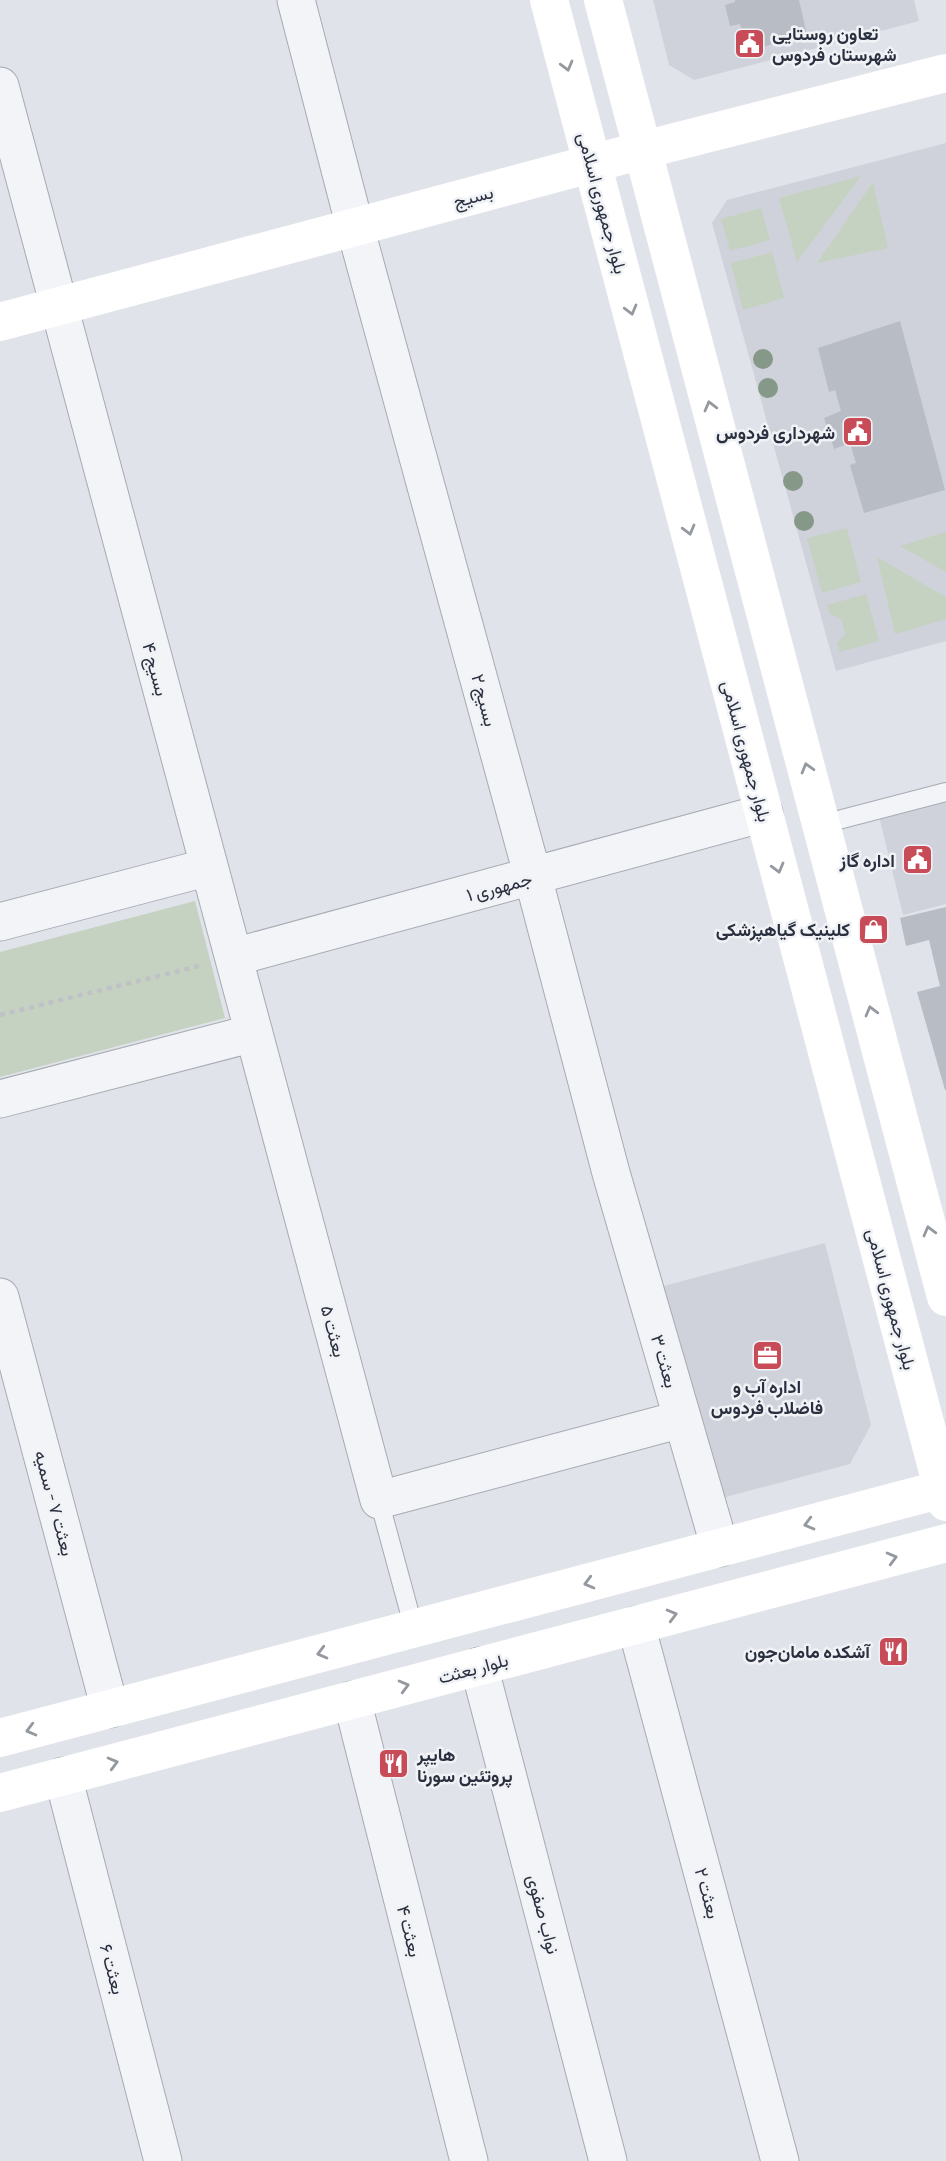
<svg xmlns="http://www.w3.org/2000/svg" width="946" height="2161" font-family="Manrope,Vazirmatn,sans-serif">
	<rect width="100%" height="100%" fill="#e0e3e9"/>
	<path fill="#cfd2da" d="M653,0h261l5,21 -225,59 -25,-15z
		M946,143v498l-110,30 -124,-448 15,-23z
		M946,799v105l-43,11 -24,-99z
		M825,1243l46,182 -21,39 -128,34 -62,-211z"/>
	<path fill="#c5d2c2" d="M861,176l-64,86 -18,-64z
		M873,182l15,66 -71,15z
		M761,208l9,32 -40,11 -9,-32z
		M772,252l12,46 -41,12 -12,-47z
		M847,528l14,54 -39,11 -15,-55z
		M946,532v40l-46,-26z
		M877,557l69,40v22l-51,15z
		M866,594l13,47 -39,11 -3,-9 8,-9 -4,-15 -11,-5 -3,-9z
		M195,901l30,117 -225,59v-125z"/>
	<path fill="#b8bcc5" d="M735,0h64l8,35 -60,16 -7,-27 -10,2 -5,-21 10,-3z
		M900,321l45,169 -81,23 -14,-48 6,-2 -6,-20 -16,6 -10,-31 17,-7 -6,-21 -6,2 -11,-44z
		M946,907v183h-1l-28,-98 23,-6 -11,-46 -23,6 -6,-28z"/>
	<g fill="none" stroke-linecap="round" stroke-linejoin="round">
		<defs>
			<path id="lane" d="M823,824l123,-32
				M379,1500l35,129"/>
			<path id="street" d="M296,0l59,227 178,650 78,296 109,375
				M0,86l379,1414 303,-81
				M0,922l209,-55
				M234,957l530,-144
				M0,1099l254,-66
				M0,1297l110,412
				M636,1625l144,536
				M479,1666l129,495
				M352,1700l117,461
				M63,1776l100,385"/>
		</defs>
		<use href="#lane" stroke="#a6aab3" stroke-width="20"/>
		<use href="#street" stroke="#a6aab3" stroke-width="39"/>
		<path stroke="#bfc1c7" stroke-width="4.5" stroke-dasharray="5 5" stroke-linecap="butt" d="M0,1015l199,-49"/>
		<use href="#lane" stroke="#f3f4f7" stroke-width="18"/>
		<use href="#street" stroke="#f3f4f7" stroke-width="37"/>
		<path stroke="#fff" stroke-width="38" d="M549,0l397,1502
			M603,0l343,1297
			M0,322l643,-172 303,-77
			M0,1738l946,-250
			M0,1793l946,-250"/>
	</g>
	<g fill="#869888">
		<circle cx="763" cy="359" r="10"/>
		<circle cx="768" cy="388" r="10"/>
		<circle cx="793" cy="481" r="10"/>
		<circle cx="804" cy="521" r="10"/>
	</g>
	<defs><path id="oneway-chevron" d="M-2-3.5L2.5 0L-2 3.5" fill="none" stroke-width="1.6" stroke-linecap="round" stroke-linejoin="round" transform="scale(1.75)"/></defs>
	<g stroke="#94989f">
		<use href="#oneway-chevron" transform="translate(567 66) rotate(75)"/>
		<use href="#oneway-chevron" transform="translate(631 310) rotate(75)"/>
		<use href="#oneway-chevron" transform="translate(710 406) rotate(-105)"/>
		<use href="#oneway-chevron" transform="translate(689 530) rotate(75)"/>
		<use href="#oneway-chevron" transform="translate(807 768) rotate(-106)"/>
		<use href="#oneway-chevron" transform="translate(778 868) rotate(75)"/>
		<use href="#oneway-chevron" transform="translate(871 1011) rotate(-105)"/>
		<use href="#oneway-chevron" transform="translate(929 1231) rotate(-105)"/>
		<use href="#oneway-chevron" transform="translate(809 1524) rotate(165)"/>
		<use href="#oneway-chevron" transform="translate(892 1558) rotate(-15)"/>
		<use href="#oneway-chevron" transform="translate(589 1583) rotate(165)"/>
		<use href="#oneway-chevron" transform="translate(672 1615) rotate(-15)"/>
		<use href="#oneway-chevron" transform="translate(322 1653) rotate(165)"/>
		<use href="#oneway-chevron" transform="translate(404 1686) rotate(-15)"/>
		<use href="#oneway-chevron" transform="translate(31 1730) rotate(165)"/>
		<use href="#oneway-chevron" transform="translate(113 1763) rotate(-15)"/>
	</g>
	<defs>
		<symbol id="civic-square" viewBox="-11 -11 22 22"><rect x="-9" y="-9" width="18" height="18" rx="4" fill="#c84b58" stroke="#f0f2f6"/><path d="M-.6-6.5H3V-4.5H.6V-3L4-1V1h2V6H-6V1h2V-1L-.6-3ZM-1.2 2.5V6h2.4V2.5Z" fill="#fff"/></symbol>
		<symbol id="shop-square" viewBox="-11 -11 22 22"><rect x="-9" y="-9" width="18" height="18" rx="4" fill="#c84b58" stroke="#f0f2f6"/><path d="M-5-2.5h2.3a2.7 3.5 0 0 1 5.4 0H5L5.5 6h-11ZM-1.5-2.5h3a1.5 2.3 0 0 0-3 0Z" fill="#fff"/></symbol>
		<symbol id="office-square" viewBox="-11 -11 22 22"><rect x="-9" y="-9" width="18" height="18" rx="4" fill="#c84b58" stroke="#f0f2f6"/><path d="M-6-3h4V-5.5h4V-3h4V5H-6ZM-1-4.5V-3h2v-1.5ZM-6 0V1H6V0Z" fill="#fff"/></symbol>
		<symbol id="restaurant-square" viewBox="-11 -11 22 22"><rect x="-9" y="-9" width="18" height="18" rx="4" fill="#c84b58" stroke="#f0f2f6"/><path d="M-5-6h1v4h1v-4h1v4h1v-4h1v5L-1.5 .5V6h-2V.5L-5-1ZM5-6V6H3V1.5H1.5Q1.5-4 5-6Z" fill="#fff"/></symbol>
	</defs>
	<g fill-rule="evenodd">
		<use href="#civic-square" x="732" y="26" width="35" height="35"/>
		<use href="#civic-square" x="840" y="414" width="35" height="35"/>
		<use href="#civic-square" x="900" y="842" width="35" height="35"/>
		<use href="#shop-square" x="856" y="912" width="35" height="35"/>
		<use href="#office-square" x="750" y="1338" width="35" height="35"/>
		<use href="#restaurant-square" x="876" y="1634" width="35" height="35"/>
		<use href="#restaurant-square" x="376" y="1746" width="35" height="35"/>
	</g>
	<g text-anchor="middle" dominant-baseline="central" stroke-width="5" stroke-linejoin="round" paint-order="stroke">
		<g font-size="18" font-weight="bold" fill="#2a303f" stroke="#f0f2f6" text-anchor="end">
			<text x="772" y="33" text-anchor="start">تعاون روستایی<tspan x="772" dy="21">شهرستان فردوس</tspan></text>
			<text x="835" y="432">شهرداری فردوس</text>
			<text x="895" y="860">اداره گاز</text>
			<text x="850" y="929">کلینیک گیاهپزشکی</text>
			<text x="767" y="1386" text-anchor="middle">اداره آب و<tspan x="767" dy="21">فاضلاب فردوس</tspan></text>
			<text x="870" y="1651">آشکده مامان‌جون</text>
			<text x="417" y="1754" text-anchor="start">هایپر<tspan x="417" dy="21">پروتئین سورنا</tspan></text>
		</g>
		<g font-size="18" fill="#2a303f" stroke="#f0f2f6">
			<text transform="translate(473 196) rotate(-15)">بسیج</text>
			<text transform="translate(603 203) rotate(75)">بلوار جمهوری اسلامی</text>
			<text transform="translate(156 669) rotate(75)">بسیج ۴</text>
			<text transform="translate(485 700) rotate(75)">بسیج ۲</text>
			<text transform="translate(747 751) rotate(75)">بلوار جمهوری اسلامی</text>
			<text transform="translate(499 886) rotate(-15)">جمهوری ۱</text>
			<text transform="translate(892 1299) rotate(75)">بلوار جمهوری اسلامی</text>
			<text transform="translate(334 1331) rotate(75)">بعثت ۵</text>
			<text transform="translate(665 1361) rotate(74)">بعثت ۳</text>
			<text transform="translate(55 1503) rotate(75)">بعثت ۷ - سمیه</text>
			<text transform="translate(473 1668) rotate(-15)">بلوار بعثت</text>
			<text transform="translate(708 1893) rotate(75)">بعثت ۲</text>
			<text transform="translate(544 1914) rotate(75)">نواب صفوی</text>
			<text transform="translate(410 1931) rotate(76)">بعثت ۴</text>
			<text transform="translate(113 1969) rotate(75)">بعثت ۶</text>
		</g>
	</g>
</svg>
